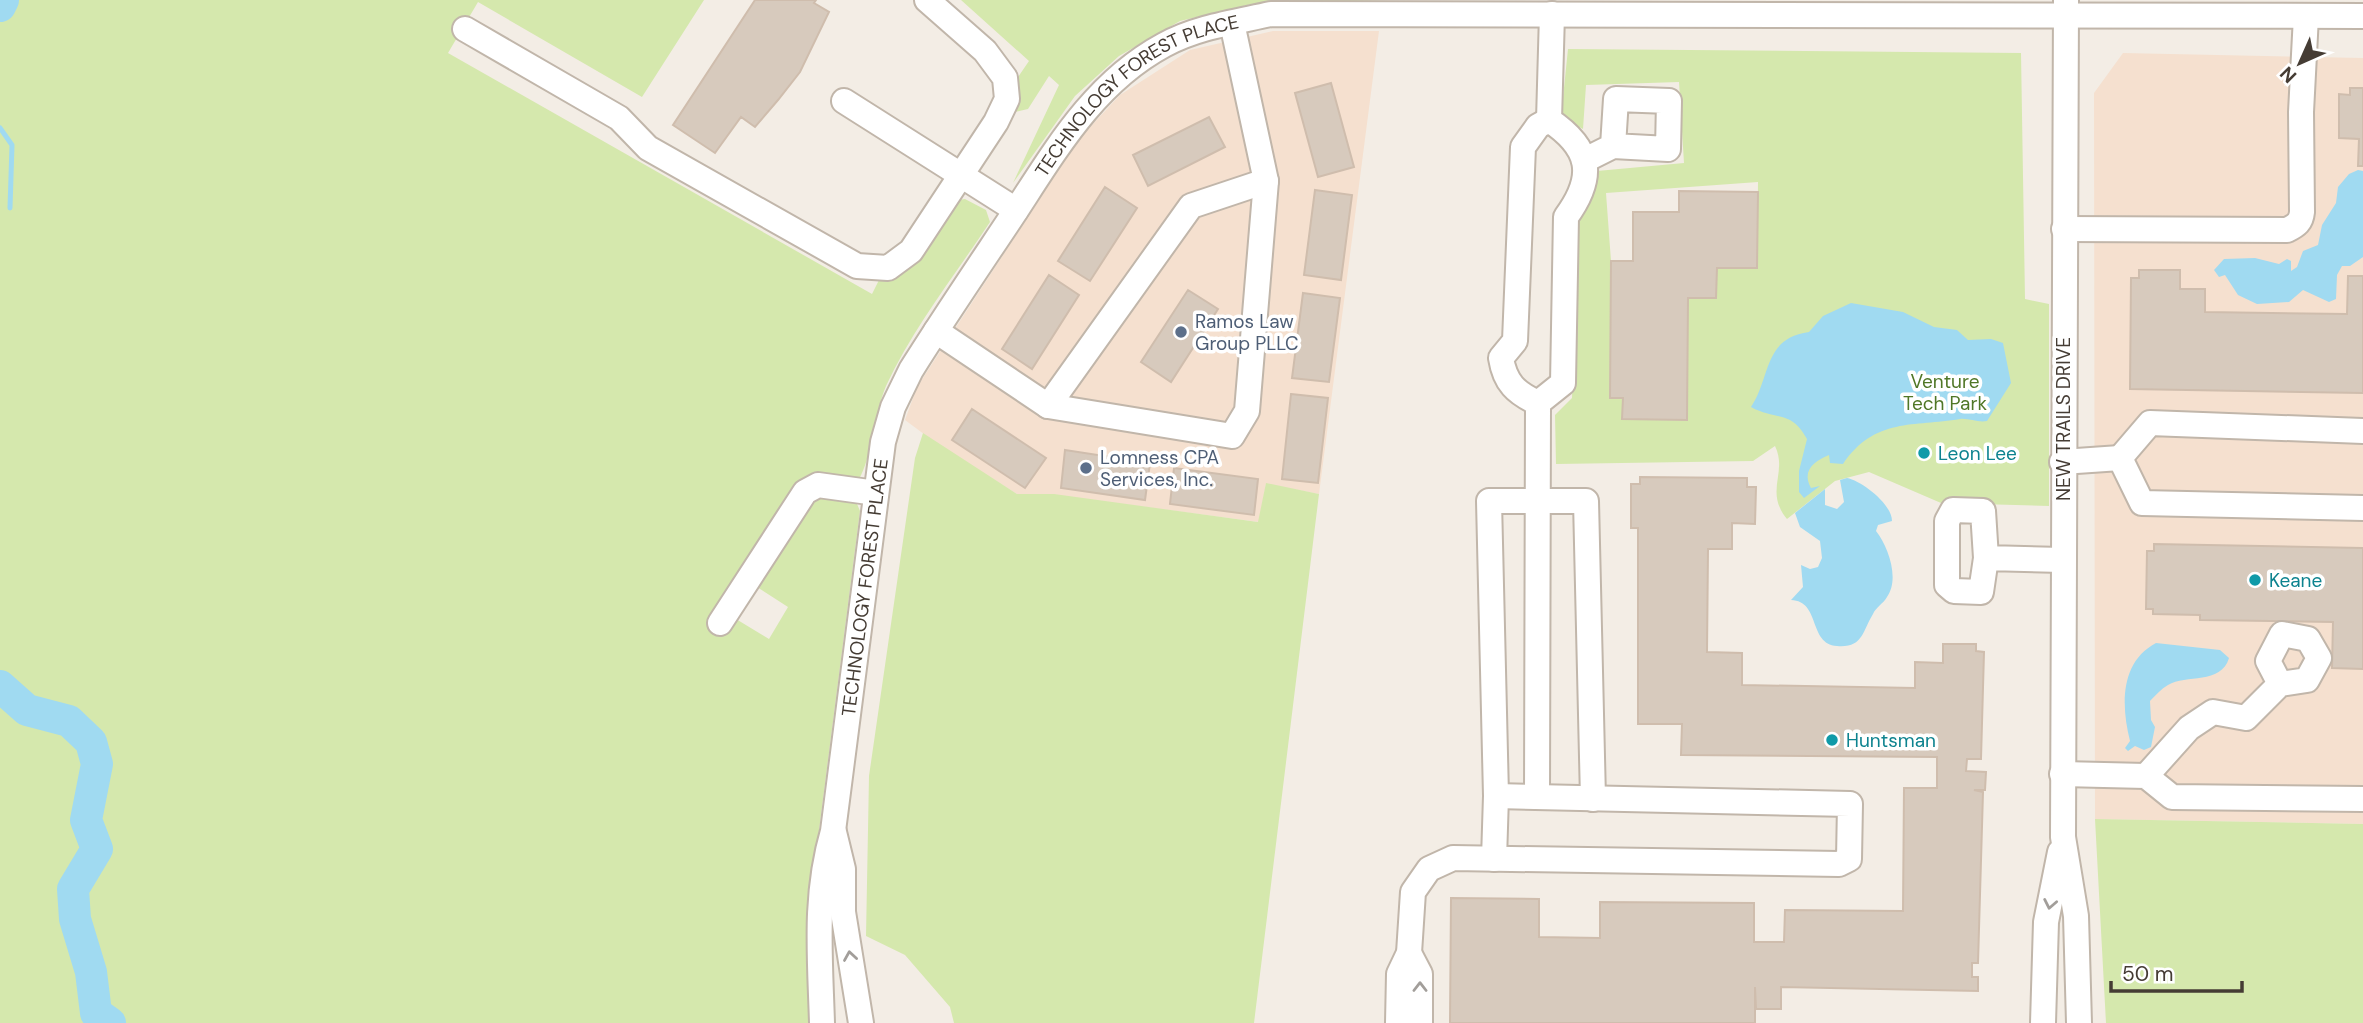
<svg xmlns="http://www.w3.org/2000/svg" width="2363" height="1023" font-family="'DM Sans',sans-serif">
	<rect width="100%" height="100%" fill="#f3ede5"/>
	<path fill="#f5e0cf" d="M1273,31h106l-60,463 -53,-10 -7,38 -205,-27 -37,-1 -77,-48 -35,-26 12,-33 161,-247 42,-45 70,-45z
		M2123,53l240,5v766l-268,-5 -1,-726z"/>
	<path fill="#d5e8ad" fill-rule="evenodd" d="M0,0h704l-62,97 -164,-95 -30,51 424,241 7,-14c41,-6 59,-47 79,-80l7,-1 21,11 4,12c-35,53 -77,106 -104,164 -12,28 -14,71 -27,93h-39l-84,140 33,20 19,-32 -31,-20 53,-90 45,2 5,12 -48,374 2,138h-814z
		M961,0h425l-134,4 -72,17 -61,35 -44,40 -62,87 46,-98 -10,-9 -21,33 -13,3 1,-32 13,-19z
		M1568,49l453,4 4,246 24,5v202l-108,-3 -72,-31 -34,9 -48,38c-23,-28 1,-46 -12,-73l-22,15 -197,3 -1,-49 17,-17 6,-173 14,-32 5,-22 87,-8 -5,-81 -93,3 -3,44 -22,-12zM1758,182l-1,86h-40l-1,30h-28l-1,122 -64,-1 -1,-21 -12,-1 1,-136 -5,-68z
		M923,433l94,61h37l204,28 8,-39 53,11 -65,529h-300l-4,-16 -45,-52 -39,-19 3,-160 46,-318z
		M2095,819l268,5v199h-257z"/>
	<path fill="#a0daf1" d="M2358,170l5,1v86l-13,9h-8l-5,9 -1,24 -7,3 -26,-12 -14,12 -32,2 -19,-9 -13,-20 -6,2 -5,-7 10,-11 31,-1 24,6 8,-5 4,2v10l6,-4 6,-16 15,-6 4,-20 14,-22 2,-16 11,-13z
		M1851,303l52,9 31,15 23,3 11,10 23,-1 12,4 8,40 -24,38c-9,2 -18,-3 -27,-2 -46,8 -85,-2 -117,45l-13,-1 -1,-8c-14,6 -28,15 -18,33l9,-2 -16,12 -5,-6v-21l8,-32c-16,-30 -31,-18 -56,-32 20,-30 12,-69 58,-75l14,-16z
		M1847,478c15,3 45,26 45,43l-14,4 -2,6c12,15 24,48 11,66 -4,7 -11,10 -14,17 -11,18 -10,34 -36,32 -29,-2 -16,-45 -46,-46l12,-13 -2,-22 9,4 8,-2 4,-9 -2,-17 -20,-14 -5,-14 30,-24v16l12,4 7,-7 -4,-22z
		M2156,643l64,7 9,8c-8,27 -43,16 -61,27 -7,4 -12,10 -18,16l1,19 4,7 -4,20 -7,3 -9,-4 -7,5 -3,-3 5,-7c-9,-36 -10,-79 26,-98z"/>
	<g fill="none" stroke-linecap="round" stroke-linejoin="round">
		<path stroke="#a0daf1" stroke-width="5" d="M0,128l12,17 -2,63"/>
		<path stroke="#a0daf1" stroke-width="32" d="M0,6l3,-6
			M0,686l27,24 42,11 22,21 6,22 -11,56 11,29 -24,40 2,30 16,53 5,41 14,10"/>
	</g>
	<path fill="#d7cabd" stroke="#cfbdad" stroke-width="2" d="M755,0h61l-2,3 15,9 -29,60 -22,28 -23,27 -14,-10 -26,36 -42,-28z
		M1331,83l23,84 -36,10 -23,-84z
		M2350,88h13v78h-5l1,-27 -20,-1v-44l11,1z
		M1209,117l16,30 -77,39 -15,-31z
		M1105,187l32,21 -47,73 -32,-20z
		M1315,190l37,5 -11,85 -37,-5z
		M1679,191l79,1 -1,76h-40l-1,30h-28l-1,122 -65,-1 1,-21h-13l1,-137h22v-49h46z
		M2139,270h41v19h25v23l142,2 1,-38h15v117l-233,-4 1,-111h8z
		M1049,275l30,20 -47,74 -30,-20z
		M1188,290l30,19 -47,73 -30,-20z
		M1303,293l37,5 -11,84 -37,-4z
		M1291,394l37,4 -10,85 -36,-4z
		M972,409l74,49 -21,30 -73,-48z
		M1065,450l85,13 -5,37 -84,-12z
		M1174,468l84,11 -4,36 -84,-11z
		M1640,477l107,1v9h9l-1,37 -23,-1v26h-24l-1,103 35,1v32l173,3v-26l28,1v-19h33v7l8,1 -3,107h-14l-1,12 20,1 -1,18h-11l9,2 -5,171h-6v14h6v14l-197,-4v22h-25l-1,-22v36h-305l1,-125 88,1v38l61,1v-36l154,1v39h30l1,-32 118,1 1,-123h33v-31l-256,-2 1,-31h-44v-196h-7v-44h9z
		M2154,544l209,4v121l-31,-1 1,-46 -133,-2v-5l-47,-1v-5h-7l1,-58h7z"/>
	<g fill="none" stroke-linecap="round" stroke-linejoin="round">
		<defs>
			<g id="minor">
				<path d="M2066,1l-3,836 13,79 3,107"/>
				<path d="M465,29l154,89 29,30 209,118 31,2 23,-17 85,-129 11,-23 -2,-21 -20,-27 -58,-51"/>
				<path d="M844,101l172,109"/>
				<path d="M1549,120l3,-106"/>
				<path d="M1585,160l28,-14 3,-47 53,2 -1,48 -55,-3"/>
				<path d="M2064,229l223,1c10,-5 14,-8 15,-18l-1,-100 5,-96"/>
				<path d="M936,331l112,75 184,30 15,-25 19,-230 -34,-158"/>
				<path d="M1048,406l143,-200 75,-25"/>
				<path d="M2363,431l-213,-8 -30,35 22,45 221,5"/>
				<path d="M2062,462l58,-4"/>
				<path d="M1986,558l-5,34 -27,-1 -7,-6v-64l6,-11 30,1 3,47 76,2"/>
				<path d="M720,623l85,-131 13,-7 58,8"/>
				<path d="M2062,774l84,2 26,21 191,2"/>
				<path d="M2146,776l43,-48 24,-16 33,6 34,-34 -12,-23 14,-27 26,5 11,19 -12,22 -27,4"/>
				<path d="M1537,797l1,-394c-22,-10 -33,-20 -37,-45l14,-17 8,-194 15,-21 11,-6c42,28 47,56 17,97l-3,166 -25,20"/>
				<path d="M834,832l9,37v43l18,111"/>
				<path d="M1494,859l2,-63 -7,-295h97l7,298"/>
				<path d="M1409,953l11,21v49"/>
				<path id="s1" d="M822,1023c-2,-67 -8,-127 11,-192l50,-389 10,-35 18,-37c32,-51 66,-101 100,-152 43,-65 81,-134 153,-173 33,-18 71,-23 107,-31l1092,2"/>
				<path d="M1398,1023l1,-49 10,-21 4,-61 16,-23 24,-11 386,6 10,-5 1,-55 -354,-8"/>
				<path d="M2043,1023l3,-101 14,-70"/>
			</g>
		</defs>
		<use href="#minor" stroke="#c1b6aa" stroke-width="28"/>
		<use href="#minor" stroke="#fff" stroke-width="24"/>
	</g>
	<defs><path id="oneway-chevron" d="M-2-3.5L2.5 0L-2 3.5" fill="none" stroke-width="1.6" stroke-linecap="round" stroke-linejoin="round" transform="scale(1.75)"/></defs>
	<g stroke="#a29e9a">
		<use href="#oneway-chevron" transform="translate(2050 904) rotate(101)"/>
		<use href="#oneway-chevron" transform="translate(850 956) rotate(-99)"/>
		<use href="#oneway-chevron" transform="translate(1420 987) rotate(-90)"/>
	</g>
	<g fill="#5c6f8a" stroke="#fff" stroke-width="2.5">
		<circle cx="1181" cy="332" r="7"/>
		<circle cx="1086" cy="468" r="7"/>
	</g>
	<g fill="#0f9aa8" stroke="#fff" stroke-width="2.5">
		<circle cx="1924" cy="453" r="7"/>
		<circle cx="2255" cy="580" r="7"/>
		<circle cx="1832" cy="740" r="7"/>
	</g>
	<g text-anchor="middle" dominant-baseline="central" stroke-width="7" stroke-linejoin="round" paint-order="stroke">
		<g font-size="19" fill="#453c34" stroke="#fff">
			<text stroke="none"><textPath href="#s1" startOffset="1027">TECHNOLOGY FOREST PLACE</textPath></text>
			<text transform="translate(2063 419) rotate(-90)">NEW TRAILS DRIVE</text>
			<text stroke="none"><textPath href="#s1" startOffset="439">TECHNOLOGY FOREST PLACE</textPath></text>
		</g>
		<g font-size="19" fill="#4e5e75" stroke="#fff" text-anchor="start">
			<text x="1195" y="321">Ramos Law<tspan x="1195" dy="22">Group PLLC</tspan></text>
			<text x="1100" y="457">Lomness CPA<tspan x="1100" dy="22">Services, Inc.</tspan></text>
		</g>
		<g font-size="19" fill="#507727" stroke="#fff">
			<text x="1945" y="381">Venture<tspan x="1945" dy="22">Tech Park</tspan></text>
		</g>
		<g font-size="19" fill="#0d838f" stroke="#fff" text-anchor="start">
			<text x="1938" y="453">Leon Lee</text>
			<text x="2269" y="580">Keane</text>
			<text x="1846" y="740">Huntsman</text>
		</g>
	</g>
	<g transform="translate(2300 63) rotate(225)" stroke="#ffffff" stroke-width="5" paint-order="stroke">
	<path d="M0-5L12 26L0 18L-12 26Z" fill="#453c34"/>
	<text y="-10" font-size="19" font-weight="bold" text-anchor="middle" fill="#453c34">N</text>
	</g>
	<path d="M2111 981v10h131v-10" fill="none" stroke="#453c34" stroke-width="3.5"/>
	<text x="2122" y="981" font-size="21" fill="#453c34" stroke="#ffffff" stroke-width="5" paint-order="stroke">50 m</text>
</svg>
